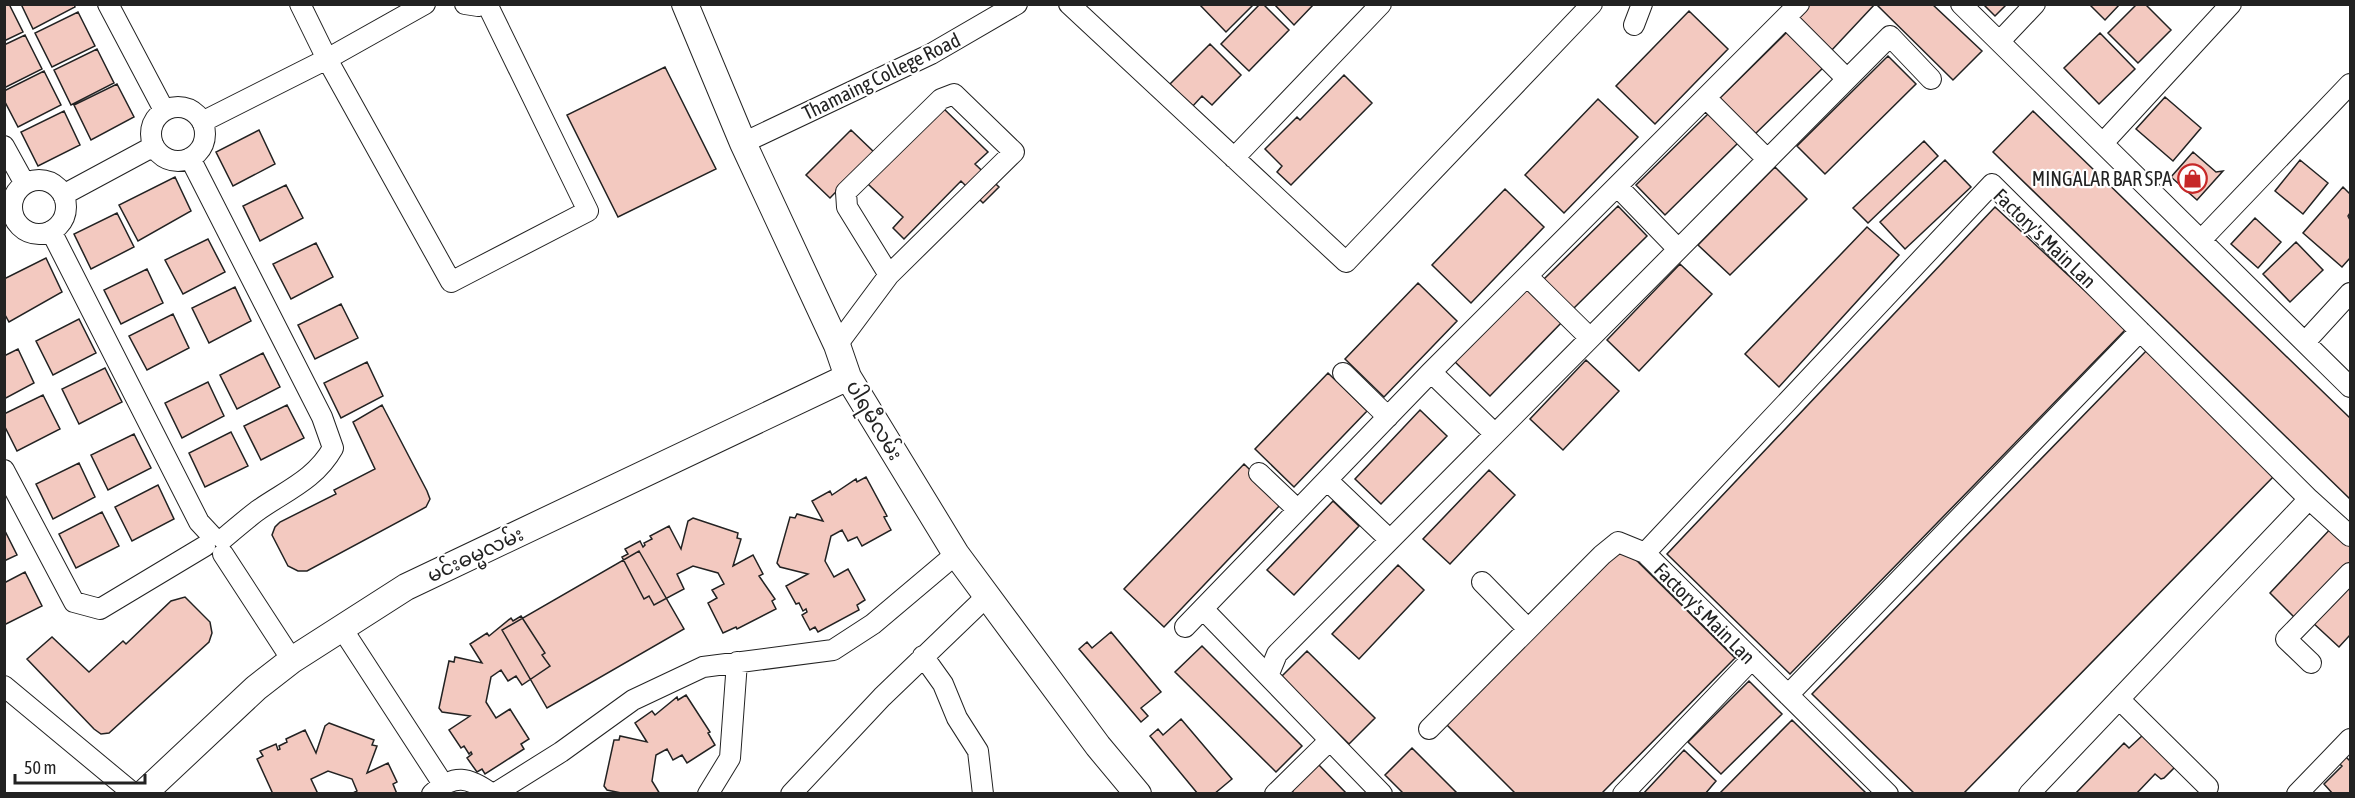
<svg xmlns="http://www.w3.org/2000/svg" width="2355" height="798" font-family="'Asap Condensed','Noto Sans Myanmar',sans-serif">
	<rect width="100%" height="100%" fill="#fff"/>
	<path fill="#f3c9c0" stroke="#222" stroke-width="1.5" d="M4,4h5l14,28 -19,9z
		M21,4h53l1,3 -42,22z
		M1199,4h55l-28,28z
		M1260,4h3l26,26 -40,41 -28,-27z
		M1274,4h40l-20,21z
		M1807,4h68l-44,47 -35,-35z
		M1876,4h56l50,47 -29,29z
		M1983,4h24l-12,12z
		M2089,4h31l-15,16z
		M2137,4h8l26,26 -33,33 -30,-30z
		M1689,11l39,38 -73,75 -39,-38z
		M78,12l17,34 -43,21 -17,-34z
		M1790,29l36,36 -74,72 -35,-36z
		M2100,33l35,36 -36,35 -35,-36z
		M25,35l17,34 -38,19v-43z
		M1210,44l31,31 -29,30 -10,-9 -10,11 -22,-23z
		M97,49l17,34 -43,22 -17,-35z
		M1888,56l28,28 -91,90 -28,-28z
		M665,67l51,102 -98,48 -51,-102z
		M44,71l17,34 -43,22 -14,-27v-9z
		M1344,75l28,28 -81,82 -14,-13 5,-6 -17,-17 32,-32 3,3z
		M117,84l17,33 -43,23 -17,-35z
		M2165,97l36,31 -28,33 -37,-32z
		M1598,99l40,38 -74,76 -39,-38z
		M942,107l46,45 -13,12 24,23 -16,16 -22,-22 -57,58 -11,-11 10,-11 -35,-33 -7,-18 -31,32 -24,-23 45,-45 23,22z
		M64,111l16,34 -42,21 -17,-34z
		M2033,111l317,307v81l-357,-347z
		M1710,112l29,30 -74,73 -29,-30z
		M259,130l16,34 -42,22 -17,-34z
		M1924,141l14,15 -70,67 -15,-15z
		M2193,152l23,20 7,-1 -26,29 -26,-23z
		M1945,160l26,27 -66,62 -25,-27z
		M2300,160l28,23 -25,31 -28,-23z
		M1775,167l32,32 -77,76 -32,-30z
		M175,177l16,34 -53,30 -19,-36z
		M286,185l17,33 -43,23 -17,-35z
		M2343,187l7,7v19l-2,3 2,4v38l-8,9 -39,-34z
		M1505,189l39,38 -73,76 -39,-38z
		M1618,206l29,30 -74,73 -29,-30z
		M1995,207l131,122 -336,345 -123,-120z
		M117,213l17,34 -43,22 -17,-35z
		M2255,218l26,24 -23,26 -27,-24z
		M1867,227l32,28 -120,132 -34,-33z
		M208,239l17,33 -42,22 -18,-34z
		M2296,242l27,28 -33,32 -27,-28z
		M316,243l17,34 -42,22 -18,-35z
		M46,258l16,34 -53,30 -5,-9v-34z
		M1680,264l32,30 -73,77 -32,-31z
		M147,269l16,34 -42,21 -17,-34z
		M1418,283l39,38 -73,76 -39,-38z
		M1524,283l39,38 -73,75 -39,-38z
		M235,287l16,34 -42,22 -17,-35z
		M341,304l17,34 -43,21 -17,-34z
		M173,314l16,34 -42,22 -18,-34z
		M79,319l17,34 -43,22 -17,-34z
		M18,349l16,34 -30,16v-43z
		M2147,350l127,126 -311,318h-48l-103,-100z
		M263,353l17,34 -43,22 -17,-34z
		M1586,360l33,31 -56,59 -33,-31z
		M367,362l16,34 -42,22 -17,-35z
		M105,368l17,34 -43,22 -17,-35z
		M1328,373l39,38 -73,76 -39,-38z
		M208,382l16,34 -42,22 -17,-35z
		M43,395l17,34 -43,22 -13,-26v-11z
		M287,405l17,33 -43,22 -17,-34z
		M382,405l45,86 3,8 -4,8 -119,64h-9l-10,-5 -16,-31 3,-8 5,-5 56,-28 -2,-4 41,-21 -22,-47z
		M1420,410l27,26 -66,68 -26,-25z
		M231,432l17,34 -43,21 -16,-34z
		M134,434l17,34 -43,22 -17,-35z
		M79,463l16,34 -42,22 -17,-35z
		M1244,464l39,38 -119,125 -40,-38z
		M1489,470l26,25 -65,69 -27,-25z
		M866,477l21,39 -3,1 7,13 -29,16 -5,-9 -9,4 -6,-11 -11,6 -6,25 9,16 14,-8 17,31 -8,5 2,5 -41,22 -3,-5 -5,3 -8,-15 5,-3 -1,-3 -3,2 -4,-8 -3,1 -10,-18 22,-12 -28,-7 -3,-4 13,-46 5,1 2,-4 26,7 -11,-20 18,-10 2,4 24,-16 1,3z
		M158,485l16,34 -42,22 -17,-34z
		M1333,501l26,25 -65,69 -27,-25z
		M102,512l17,34 -43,22 -17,-34z
		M693,518l45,15 -1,5 4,1 -8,27 20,-11 10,19 -4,2 16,23 -3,2 4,8 -39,20 -1,-2 -13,6 -15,-30 9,-5 -5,-8 12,-6 -6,-11 -25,-7 -16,8 7,15 -30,16 -5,-9 -5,3 -22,-42 6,-3 -3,-5 15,-8 3,6 2,-2 -1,-2 8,-4 -2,-3 19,-10 12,23 7,-28z
		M2335,524l15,15v23l-54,57 -26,-26z
		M4,529l13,26 -13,6z
		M1626,550l109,108 -134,136h-85l-72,-72 169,-171z
		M639,551l45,78 -137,79 -45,-78z
		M1398,565l26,25 -65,69 -27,-25z
		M25,572l17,34 -38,19v-42z
		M2350,581v54l-11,12 -27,-25z
		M185,597l25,25 2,11 -3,9 -100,91 -8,1 -7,-5 -67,-70 25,-22 37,35 34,-31 3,3 45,-43z
		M521,616l24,37 -3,2 8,11 -28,19 -6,-9 -8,5 -7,-11 -10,7 -5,25 10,16 14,-9 19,30 -8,5 3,5 -39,25 -3,-5 -5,3 -10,-14 5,-4 -1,-2 -2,2 -5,-8 -3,2 -12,-18 21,-14 -28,-4 -3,-4 10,-47 5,1 1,-5 27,6 -12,-19 17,-11 2,3 22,-18 2,3z
		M1111,632l50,60 -20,16 7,8 -7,6 -62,-73 8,-7 5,6z
		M1202,646l100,100 -26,26 -101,-100z
		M1307,651l68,67 -26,26 -68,-67z
		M1749,681l33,33 -61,60 -33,-32z
		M686,695l24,37 -2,1 7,12 -28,18 -5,-8 -9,5 -6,-11 -11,6 -4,26 8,13h-34l-19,-4 -3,-4 10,-46h5l1,-4 27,6 -12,-19 17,-12 3,4 22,-18 1,3z
		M1181,719l51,60 -18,15h-16l-48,-58 8,-7 5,6z
		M1792,720l75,74h-148z
		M329,723l45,17 -2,5 5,1 -10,27 21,-10 9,19 -4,2 4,10h-46l6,-3 -5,-12 -24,-8 -17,8 7,15h-45l-16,-35 6,-3 -3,-5 16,-7 2,6 2,-1 -1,-3 8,-4 -1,-3 19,-9 11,23 9,-27z
		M2143,735l35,29 -14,14 -3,1 -6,-5 -19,20h-61l49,-51 5,5z
		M1412,748l46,46h-54l-19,-19z
		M1684,750l32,31 -11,13h-62z
		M2341,752l9,9v33h-17l-9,-10 18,-18 -8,-7z
		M1317,763l30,31h-52l-5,-5z"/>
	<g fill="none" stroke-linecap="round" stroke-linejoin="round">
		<defs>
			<path id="minor" d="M108,4l56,106
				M300,4l27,55 124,223 137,-71 -101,-207
				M465,4l13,2 6,-2
				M1069,4l277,258 246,-258
				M1961,4l389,383
				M1786,18l61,61
				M1634,25l8,-21
				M2000,41l35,-37
				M1706,98l61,61
				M151 134a27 27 0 1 1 54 0a27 27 0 1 1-54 0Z
				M202,122l125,-63 98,-55
				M743,143l188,-89 86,-50
				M2103,143l128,-139
				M4,146l21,38
				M190,158l132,259 11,31c-18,32 -48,43 -76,63 -12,9 -23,19 -34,28
				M1234,158l147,-154
				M12 207a27 27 0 1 1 54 0a27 27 0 1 1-54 0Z
				M1617,186l61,63
				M63,195l91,-49
				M51,231l148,291 13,14
				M2202,239l148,-155
				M1527,276l63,62
				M2306,341l44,-48
				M837,345l52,-70 125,-123 -60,-58 -13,5 -95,93 1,15 42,68
				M1431,372l64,62
				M1343,373l45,44
				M4,470l70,132 26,7 105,-63
				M1259,473l39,37
				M1327,480l63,60
				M2309,499l41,37
				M223,554l69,106
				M1482,582l46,47
				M1203,609l65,67
				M341,627l102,157
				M1185,627l246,-255 368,-368
				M923,656l20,28 14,34 21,33 5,43
				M2311,663l-25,-24 64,-66
				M4,686l130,108
				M1788,695l352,-364
				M2119,699l89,88
				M1429,729l173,-174 16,-13 27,11
				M432,794c22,-21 37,-17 60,0
				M494,794l67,-42 72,-52 70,-33 130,-17 40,-26 83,-70
				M708,794l22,-36 7,-96
				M791,794l91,-97 104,-100
				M1275,794l54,-53
				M1382,794l-114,-118 9,-22 613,-618 41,43
				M1623,794l129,-135
				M1888,794l-243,-241 347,-369 317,315 -280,295
				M2297,794l53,-55"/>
			<path id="major" d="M685,4l58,139 94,202 11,32 108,177 142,192 40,48
				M143,794l113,-106 36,-28 114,-73 442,-210"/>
		</defs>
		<use href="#minor" stroke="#222" stroke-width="22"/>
		<use href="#major" stroke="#222" stroke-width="28"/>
		<use href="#minor" stroke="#fff" stroke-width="20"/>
		<use href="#major" stroke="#fff" stroke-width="26"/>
	</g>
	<defs>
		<symbol id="shop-ring" viewBox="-11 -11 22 22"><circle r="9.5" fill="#fff" stroke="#c62828" stroke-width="1.5"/><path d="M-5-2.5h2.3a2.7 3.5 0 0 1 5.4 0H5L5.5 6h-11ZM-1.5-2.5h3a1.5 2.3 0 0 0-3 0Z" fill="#c62828"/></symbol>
	</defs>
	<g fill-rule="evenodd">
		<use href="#shop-ring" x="2176" y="162" width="33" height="33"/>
	</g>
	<g text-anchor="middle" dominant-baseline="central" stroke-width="4.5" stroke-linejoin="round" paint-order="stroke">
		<g font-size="20" fill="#222" stroke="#fff">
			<text transform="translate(881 76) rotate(-26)">Thamaing College Road</text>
			<text transform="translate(2045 238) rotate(44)">Factory's Main Lan</text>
			<text transform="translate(875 420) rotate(59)">ပါရမီလမ်း</text>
			<text transform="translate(475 554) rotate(-25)">မင်းဓမ္မလမ်း</text>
			<text transform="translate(1705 613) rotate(45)">Factory's Main Lan</text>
		</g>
		<g font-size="20" fill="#222" stroke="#fff" text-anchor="end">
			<text x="2172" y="178">MINGALAR BAR SPA</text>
		</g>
	</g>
	<rect width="2355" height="798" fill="none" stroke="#222222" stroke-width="12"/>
	<path d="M15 774v9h130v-9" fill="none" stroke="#222222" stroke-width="3"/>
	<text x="24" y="774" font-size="18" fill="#222222" stroke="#ffffff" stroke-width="4.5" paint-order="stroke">50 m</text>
</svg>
